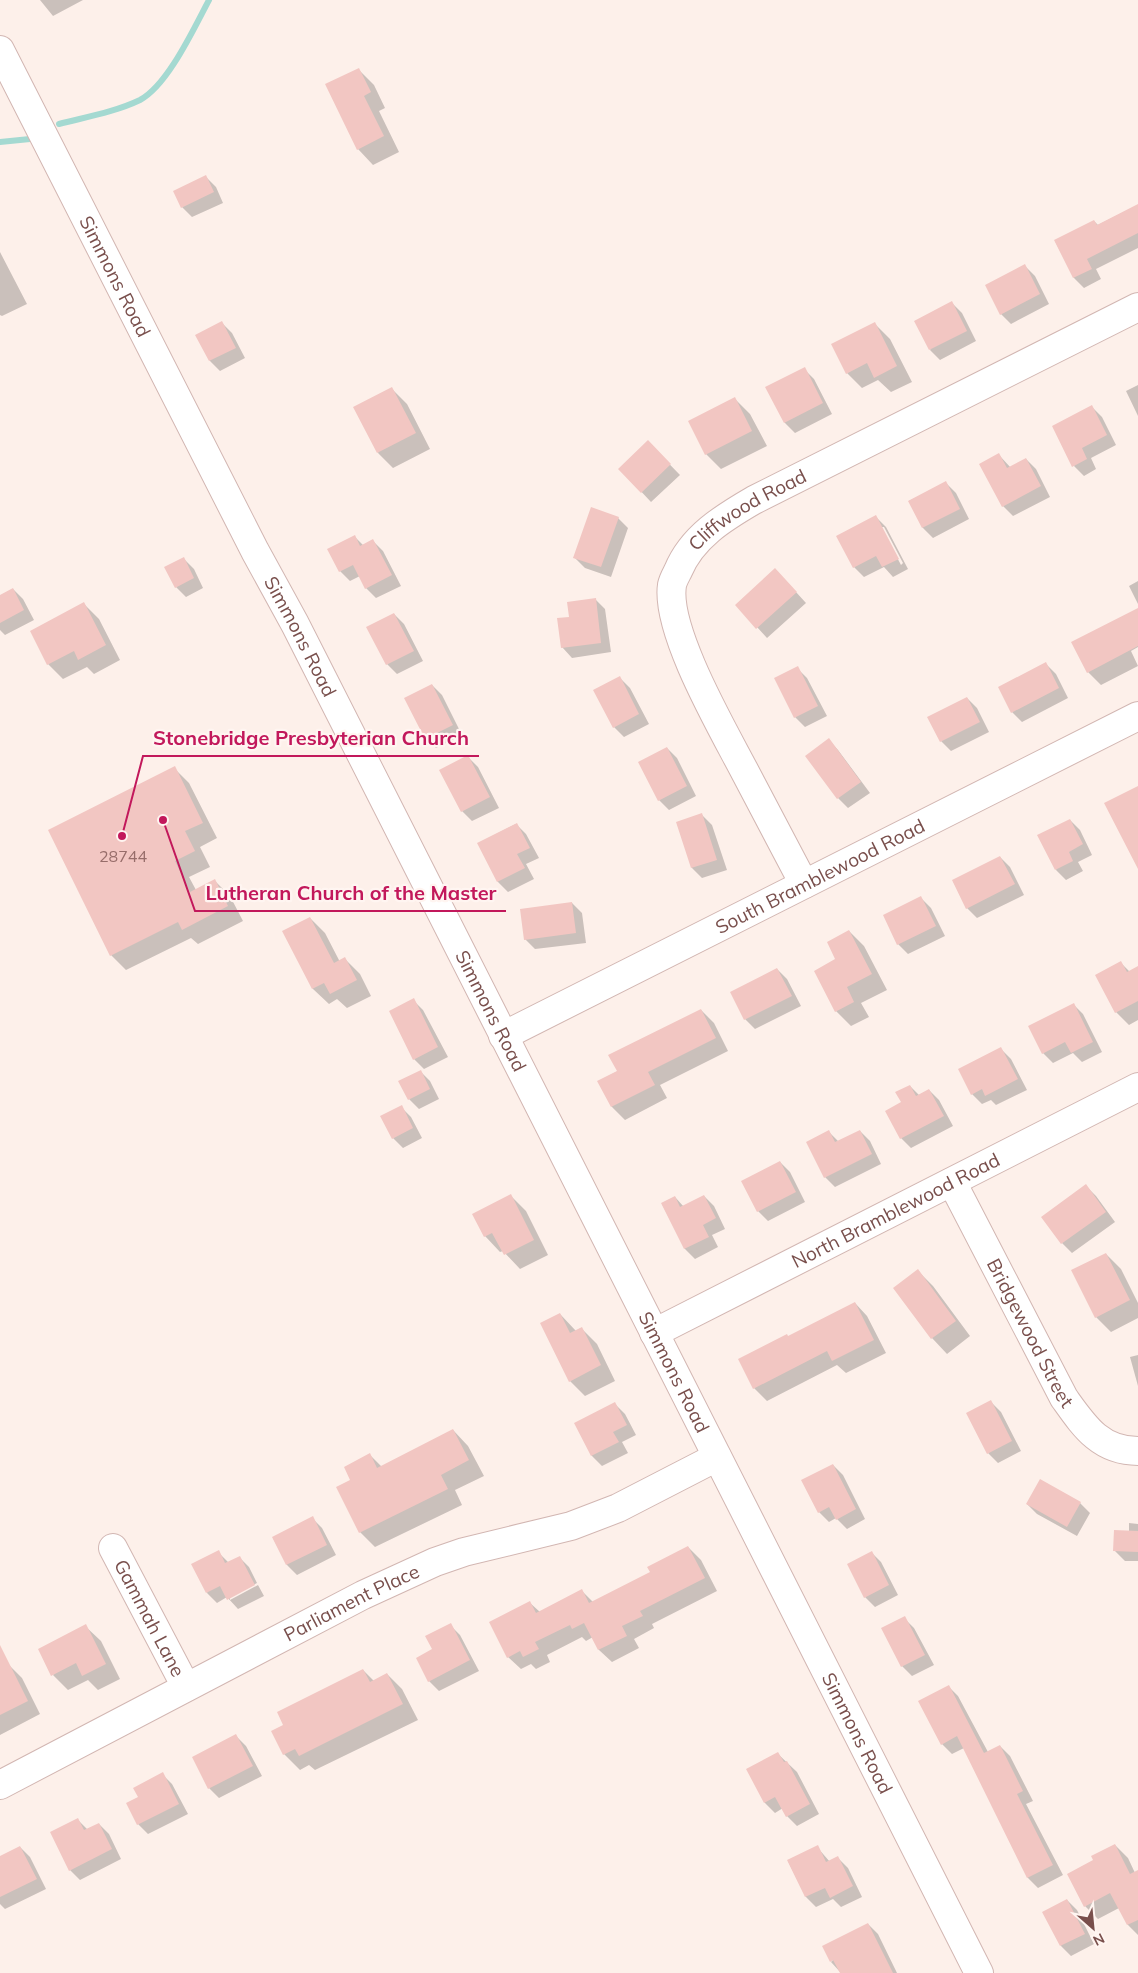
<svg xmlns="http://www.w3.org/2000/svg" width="1138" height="1973" font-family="Mulish,sans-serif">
	<rect width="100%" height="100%" fill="#fdf0ea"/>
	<path fill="#0003" fill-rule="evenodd" d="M40,0h43l-30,16z
		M358,69l16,16 11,23 -6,3 20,41 -26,13 -15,-16z
		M206,177l10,10 7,16 -31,14 -10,-10z
		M1138,205v43l-42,21 5,10 -17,9 -10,-10 -19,-37 39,-20 4,4z
		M0,252l27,52 -25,12 -2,-1z
		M1025,266l10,10 14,28 -38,20 -10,-10z
		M952,303l10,10 14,28 -36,19 -10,-10z
		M222,323l10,10 13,25 -25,13 -10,-10 -13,-26z
		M875,324l15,15 22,43 -21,10 -13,-12 -16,8 -15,-15z
		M804,369l10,10 18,35 -37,19 -10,-10 -18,-35z
		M1138,385v31l-12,-25z
		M392,389l15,15 23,45 -37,19 -15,-15z
		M735,399l15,15 17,32 -46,23 -15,-15z
		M1092,407l10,10 14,28 -25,13 5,11 -12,7 -10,-10z
		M648,442l32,33 -29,27 -31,-33z
		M999,455l12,13 15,-9 10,10 14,28 -37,19 -10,-10z
		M946,483l10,10 13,26 -36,19 -10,-10 -14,-27z
		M876,517l10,10 22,42 -15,8 -9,-10 -20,10 -10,-10 -16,-30zM881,527h3l19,36 -2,2z
		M618,518l10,10 -17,49 -26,-9 -10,-10z
		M354,536l10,10 9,-5 10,10 18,35 -25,12 -10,-10 -6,-12 -10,5 -10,-10z
		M184,559l10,10 9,19 -17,9 -10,-10z
		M785,580l21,23 -39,35 -30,-33z
		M1138,581v23l-9,-18z
		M13,589l10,10 11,21 -29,15 -5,-5v-34z
		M595,599l10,10 6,43 -39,6 -10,-11 8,-29z
		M84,604l15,15 21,41 -26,14 -7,-7 -24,12 -15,-15z
		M1138,610v37l-7,4 7,15 -37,19 -13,-13z
		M394,614l10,10 19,37 -26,13 -10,-10z
		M1046,664l10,10 12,24 -46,24 -10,-10z
		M797,668l10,10 20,38 -22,11 -10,-10z
		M620,678l10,10 19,36 -25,13 -10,-10z
		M432,685l10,10 20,40 -26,13 -10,-10z
		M967,698l10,10 12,24 -38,19 -10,-10z
		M829,740l9,10 32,43 -22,15 -10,-10 -31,-42z
		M667,748l10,10 19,38 -27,14 -10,-10z
		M468,757l10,10 21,41 -27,13 -10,-10z
		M174,768l15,15 28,55 -17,9 10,20 -21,10 7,13 19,-9 15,15 13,25 -45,23 -7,-6 -65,32 -15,-15z
		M702,815l10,10 15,45 -25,8 -10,-10 -15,-45z
		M1070,820l10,10 12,25 -14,7 5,9 -17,9 -10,-10z
		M516,824l10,10 13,24 -13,6 8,15 -26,13 -10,-10 -19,-39z
		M1000,857l10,10 14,28 -47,23 -10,-10 -14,-27z
		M921,898l10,10 14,28 -37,18 -10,-10z
		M572,903l10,10 4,30 -51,6 -10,-10z
		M310,918l15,15 15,29 5,-3 15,15 11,22 -24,12 -10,-9 -8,5 -16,-15 -29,-57z
		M849,931l15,15 23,44 -26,13 8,14 -18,9 -15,-15 1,-51z
		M1121,963l9,9 8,-5v53l-9,5 -13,-13z
		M777,969l10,10 14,27 -46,23 -10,-10z
		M413,1000l10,10 25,47 -24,12 -10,-10z
		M1073,1004l10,10 19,38 -20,10 -9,-9 -20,10 -10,-10z
		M701,1010l13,13 14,28 -68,34 7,13 -42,22 -13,-13 -13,-26 19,-10z
		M1001,1049l10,10 16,31 -31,15 -5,-5 -9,4 -10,-10z
		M420,1071l10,10 9,18 -20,10 -10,-10z
		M910,1086l9,9 10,-5 10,10 14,26 -42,22 -10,-10 1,-35z
		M401,1107l10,10 11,21 -19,10 -10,-10z
		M828,1131l11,11 21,-11 10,10 11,23 -46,23 -10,-10z
		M780,1162l10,10 15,30 -37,19 -10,-10z
		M1086,1186l10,10 19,26 -43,31 -10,-10 -19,-26z
		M511,1196l15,15 22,44 -28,14 -17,-18 -3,1 -15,-16 -11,-22z
		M704,1196l10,10 11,23 -13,6 6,12 -23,12 -10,-10 -23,-45 13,-7 9,10z
		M1106,1254l15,15 17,34v15l-27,14 -15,-15z
		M918,1271l15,15 37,50 -23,18 -15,-16 -37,-50z
		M855,1303l12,13 19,37 -40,20 -9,-8 -70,36 -13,-13 35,-50z
		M560,1314l16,17 5,-3 16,16 18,37 -30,15 -15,-15z
		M1138,1355v31l-8,-29z
		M991,1402l10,10 20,39 -23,12 -10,-10z
		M615,1404l10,10 11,21 -14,7 6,11 -26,13 -10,-10 -16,-32z
		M453,1430l15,16 16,30 -29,14 7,15 -87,42 -15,-15 -8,-52 18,-25 12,12z
		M833,1465l10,10 22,44 -18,10 -11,-11 -7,4 -10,-10z
		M1080,1503l10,10 -13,23 -40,-22 -10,-10z
		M312,1518l10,10 14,27 -39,20 -10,-10 -14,-27z
		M1129,1523l9,1v37h-13l-10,-10 14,-19z
		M688,1547l13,13 16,31 -65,33 2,4 -20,11 5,9 -27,14 -13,-12 -6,-13 -7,4 -4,-4 -35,18 3,7 -14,7 -5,-5 -10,5 -13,-12 22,-54 10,9 42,-21 11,11 59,-30z
		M218,1552l11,11 10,-6 10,10 8,16 -27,14v3l28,-15 6,11 -26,13 -11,-12 -10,6 -10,-10z
		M871,1552l10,10 17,33 -23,12 -10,-10z
		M904,1618l10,10 20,37 -22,11 -10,-10z
		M450,1625l10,10 19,36 -40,20 -10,-10 4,-31z
		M85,1626l16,15 19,38 -22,11 -10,-10 -20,10 -15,-15z
		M9,1665l13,13 18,36 -40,21v-65z
		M363,1670l11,11 13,-7 15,15 16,31 -103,50 -6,-5 -9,5 -16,-16 -11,-22 12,-7z
		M948,1686l10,10 30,56 12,-6 10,10 23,45 -7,3 37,71 -25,13 -10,-10 -64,-130 -12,6 -10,-10z
		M236,1736l10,10 16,30 -43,22 -10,-10z
		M778,1754l19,18 22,42 -22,12 -10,-10 -4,-8 -8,5 -10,-10 -17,-34z
		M162,1774l10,10 16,30 -40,20 -10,-10 1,-27z
		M78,1820l10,10 11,-6 10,10 12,25 -41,21 -10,-10z
		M1115,1845l13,13 7,15 3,-2v64l-10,-10 -9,-17 -21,11 -13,-13 10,-45z
		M20,1847l10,10 16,32 -41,20 -5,-5v-47z
		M817,1847l13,15 8,-4 10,10 14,29 -21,10 -8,-8 -17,8 -10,-10 -18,-36z
		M1067,1900l10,10 17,34 -23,12 -10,-10z
		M868,1924l10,10 19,39h-56l-10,-11z"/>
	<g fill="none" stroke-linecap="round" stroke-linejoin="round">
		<path stroke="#a4d9d1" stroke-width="6" d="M59,124c27,-7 56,-12 81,-24 28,-15 54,-72 69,-100
			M0,142l30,-3"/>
	</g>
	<path fill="#f2c6c2" d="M359,68l12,24 -7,4 20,40 -27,14 -32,-66z
		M206,175l8,17 -33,16 -8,-17z
		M1138,204v29l-51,26 5,10 -19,9 -19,-38 40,-20 3,5z
		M1025,264l15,30 -40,21 -15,-30z
		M952,301l15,30 -38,19 -15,-29z
		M222,321l14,27 -27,13 -14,-26z
		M875,322l22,44 -23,12 -7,-15 -21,11 -15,-30z
		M805,367l18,36 -39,20 -19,-36z
		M392,387l24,46 -39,20 -24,-46z
		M735,397l17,34 -47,24 -17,-34z
		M1092,405l15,30 -25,13 5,11 -15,8 -20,-41z
		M648,440l23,24 -30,29 -23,-24z
		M999,453l8,15 19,-10 15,28 -39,21 -23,-43z
		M946,481l14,28 -38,19 -14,-27z
		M591,507l28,10 -18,50 -28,-9z
		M876,515l23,44 -17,8 -6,-11 -23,12 -17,-32z
		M355,535l5,11 13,-7 19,36 -27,14 -12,-24 -14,7 -12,-23z
		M184,557l10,21 -19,10 -11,-21z
		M775,568l22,24 -41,37 -21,-24z
		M13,588l11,22 -24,13v-28z
		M596,598l5,45 -40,5 -4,-30 12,-1 -2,-15z
		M84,602l22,43 -28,15 -4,-9 -27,14 -17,-34z
		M1138,608v38l-51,27 -16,-31z
		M394,613l20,38 -28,14 -20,-38z
		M1046,662l13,26 -48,25 -13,-26z
		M798,666l20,40 -24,12 -20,-40z
		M620,676l19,38 -26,14 -20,-38z
		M432,684l21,41 -28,14 -21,-41z
		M967,697l13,25 -40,20 -13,-25z
		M829,738l32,44 -24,17 -32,-43z
		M667,747l20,39 -29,15 -20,-39z
		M468,755l22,42 -29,15 -22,-42z
		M175,766l28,57 -18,8 10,20 -20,10 15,31 25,-13 13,27 -46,24 -4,-8 -68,34 -62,-126z
		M1138,786v83l-34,-66z
		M702,813l15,47 -26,8 -15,-46z
		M1070,819l13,25 -14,8 4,9 -18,9 -18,-35z
		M517,823l13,25 -13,6 8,14 -28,14 -20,-39z
		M1000,856l15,28 -49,25 -14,-29z
		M921,896l15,30 -39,19 -14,-30z
		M572,902l4,31 -52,7 -4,-31z
		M310,917l24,46 11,-6 12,23 -27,14 -6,-11 -12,6 -30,-58z
		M849,930l23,44 -25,13 7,15 -19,10 -21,-41 21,-12 -8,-17z
		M1121,961l6,11 11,-6v35l-23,12 -20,-38z
		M777,968l15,28 -48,24 -14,-28z
		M414,998l24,49 -25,13 -24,-49z
		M1074,1003l19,39 -22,11 -6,-11 -23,12 -14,-28z
		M701,1009l15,29 -68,34 7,13 -44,22 -14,-26 20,-10 -9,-16z
		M1001,1047l17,32 -33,17 -3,-7 -11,6 -13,-26z
		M421,1070l9,19 -22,11 -10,-19z
		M910,1085l6,11 13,-7 15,27 -44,23 -15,-28 16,-9 -6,-10z
		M402,1105l11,23 -21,11 -12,-23z
		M829,1130l6,12 25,-12 12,24 -48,24 -18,-36z
		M780,1161l16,31 -39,20 -16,-31z
		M1086,1184l20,28 -45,32 -20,-27z
		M511,1194l23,46 -30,15 -12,-22 -8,4 -12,-23z
		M704,1195l12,23 -13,7 6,12 -25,12 -23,-46 14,-7 5,11z
		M1106,1253l24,47 -35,18 -24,-48z
		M918,1269l38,52 -25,18 -38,-51z
		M855,1302l19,38 -42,21 -5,-10 -74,38 -15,-30 49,-25 1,2z
		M560,1313l10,20 12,-6 19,38 -32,17 -29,-59z
		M991,1400l21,41 -25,13 -21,-41z
		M615,1402l12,23 -14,7 6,10 -28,14 -17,-33z
		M453,1429l16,31 -28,15 7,14 -89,44 -23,-46 14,-7 -6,-13 26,-14 7,15z
		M833,1464l23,45 -20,11 -7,-13 -11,6 -17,-33z
		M1040,1479l41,23 -14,25 -41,-23z
		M313,1516l14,29 -41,20 -14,-28z
		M1114,1530l24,1v21l-25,-1z
		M688,1546l17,32 -65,33 3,5 -21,10 5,10 -29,14 -14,-27 -12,6 -2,-4 -35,17 4,7 -16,8 -3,-6 -13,7 -18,-36 41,-21 6,12 46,-24 7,14 61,-31 -3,-5z
		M219,1550l6,13 15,-7 15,29 -28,15 -7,-14 -14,7 -15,-29z
		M872,1551l17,34 -25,13 -17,-34z
		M905,1616l20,39 -24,12 -20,-39z
		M451,1623l19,37 -42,22 -12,-24 16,-9 -7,-13z
		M86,1624l20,40 -24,12 -6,-13 -25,13 -13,-27z
		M0,1645l28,56 -28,14z
		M363,1669l7,13 17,-9 16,31 -104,52 -4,-7 -12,6 -12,-24 12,-6 -6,-13z
		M949,1685l35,68 16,-8 23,46 -6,3 36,71 -26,13 -70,-142 -16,9 -23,-44z
		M236,1734l17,32 -45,23 -16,-32z
		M778,1752l6,10 3,-1 23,43 -24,13 -11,-20 -11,6 -18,-34z
		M163,1772l16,32 -42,21 -11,-22 12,-6 -5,-9z
		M78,1818l6,12 15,-7 13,26 -43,22 -19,-39z
		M1115,1844l15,30 8,-4v50l-11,5 -17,-32 -26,14 -17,-33 26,-14 -2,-4z
		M818,1845l8,17 12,-6 15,30 -23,12 -5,-10 -20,9 -18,-37z
		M20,1846l17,33 -37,18v-41z
		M1067,1899l18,35 -25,12 -18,-34z
		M868,1923l25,50h-53l-7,-13 -3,2 -8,-16z"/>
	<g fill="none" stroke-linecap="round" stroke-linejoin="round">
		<defs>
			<g id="minor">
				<path id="s1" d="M0,50l255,501 40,73 684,1349"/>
				<path id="s2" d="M804,884c-20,-38 -40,-76 -60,-114 -22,-42 -79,-140 -72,-185 1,-5 4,-10 6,-14 14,-34 45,-53 76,-71l384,-193"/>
				<path id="s3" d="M503,1036l635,-320"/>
				<path id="s4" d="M952,1182l112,216c20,28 36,53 74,53"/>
				<path id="s5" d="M654,1333l484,-246"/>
				<path id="s6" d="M113,1548l73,139"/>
				<path id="s7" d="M0,1785l363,-190 72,-33 29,-10 107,-26 47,-18 99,-51"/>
			</g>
		</defs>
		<use href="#minor" stroke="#d2b6b2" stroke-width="30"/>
		<use href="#minor" stroke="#fff" stroke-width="28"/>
	</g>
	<g text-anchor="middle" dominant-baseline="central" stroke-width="4.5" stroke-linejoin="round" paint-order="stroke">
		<g font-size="16" fill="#976d6a">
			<text x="123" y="856">28744</text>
		</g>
		<g font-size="19" fill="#794f4c" stroke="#fff5f1">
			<text stroke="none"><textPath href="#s1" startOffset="254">Simmons Road</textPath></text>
			<text stroke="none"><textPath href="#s2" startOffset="440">Cliffwood Road</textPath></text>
			<text stroke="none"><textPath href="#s1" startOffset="659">Simmons Road</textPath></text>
			<text stroke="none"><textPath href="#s3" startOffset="355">South Bramblewood Road</textPath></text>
			<text stroke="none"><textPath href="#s1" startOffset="1079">Simmons Road</textPath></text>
			<text stroke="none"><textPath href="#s5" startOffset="271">North Bramblewood Road</textPath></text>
			<text stroke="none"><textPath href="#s4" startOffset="170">Bridgewood Street</textPath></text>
			<text stroke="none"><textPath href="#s1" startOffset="1484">Simmons Road</textPath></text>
			<text stroke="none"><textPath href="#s7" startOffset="396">Parliament Place</textPath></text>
			<text stroke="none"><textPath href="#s6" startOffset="79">Gammah Lane</textPath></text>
			<text stroke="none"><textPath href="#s1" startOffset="1889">Simmons Road</textPath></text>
		</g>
	</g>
	<path fill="none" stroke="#c2185b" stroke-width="2" d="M122 836L143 756H479M163 820L195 911H506"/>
	<g fill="#c2185b" stroke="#fff5f1" stroke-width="2">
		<circle cx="122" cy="836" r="5"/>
		<circle cx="163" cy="820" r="5"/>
	</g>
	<g font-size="20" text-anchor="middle" font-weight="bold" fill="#c2185b" stroke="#fff5f1" stroke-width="4.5" stroke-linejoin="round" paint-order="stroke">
		<text x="311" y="745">Stonebridge Presbyterian Church</text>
		<text x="351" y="900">Lutheran Church of the Master</text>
	</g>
	<g transform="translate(1093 1928) rotate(153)" stroke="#fff5f1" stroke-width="4" paint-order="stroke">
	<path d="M0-4L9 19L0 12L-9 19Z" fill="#794f4c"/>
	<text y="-8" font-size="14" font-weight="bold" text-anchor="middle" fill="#794f4c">N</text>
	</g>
</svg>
